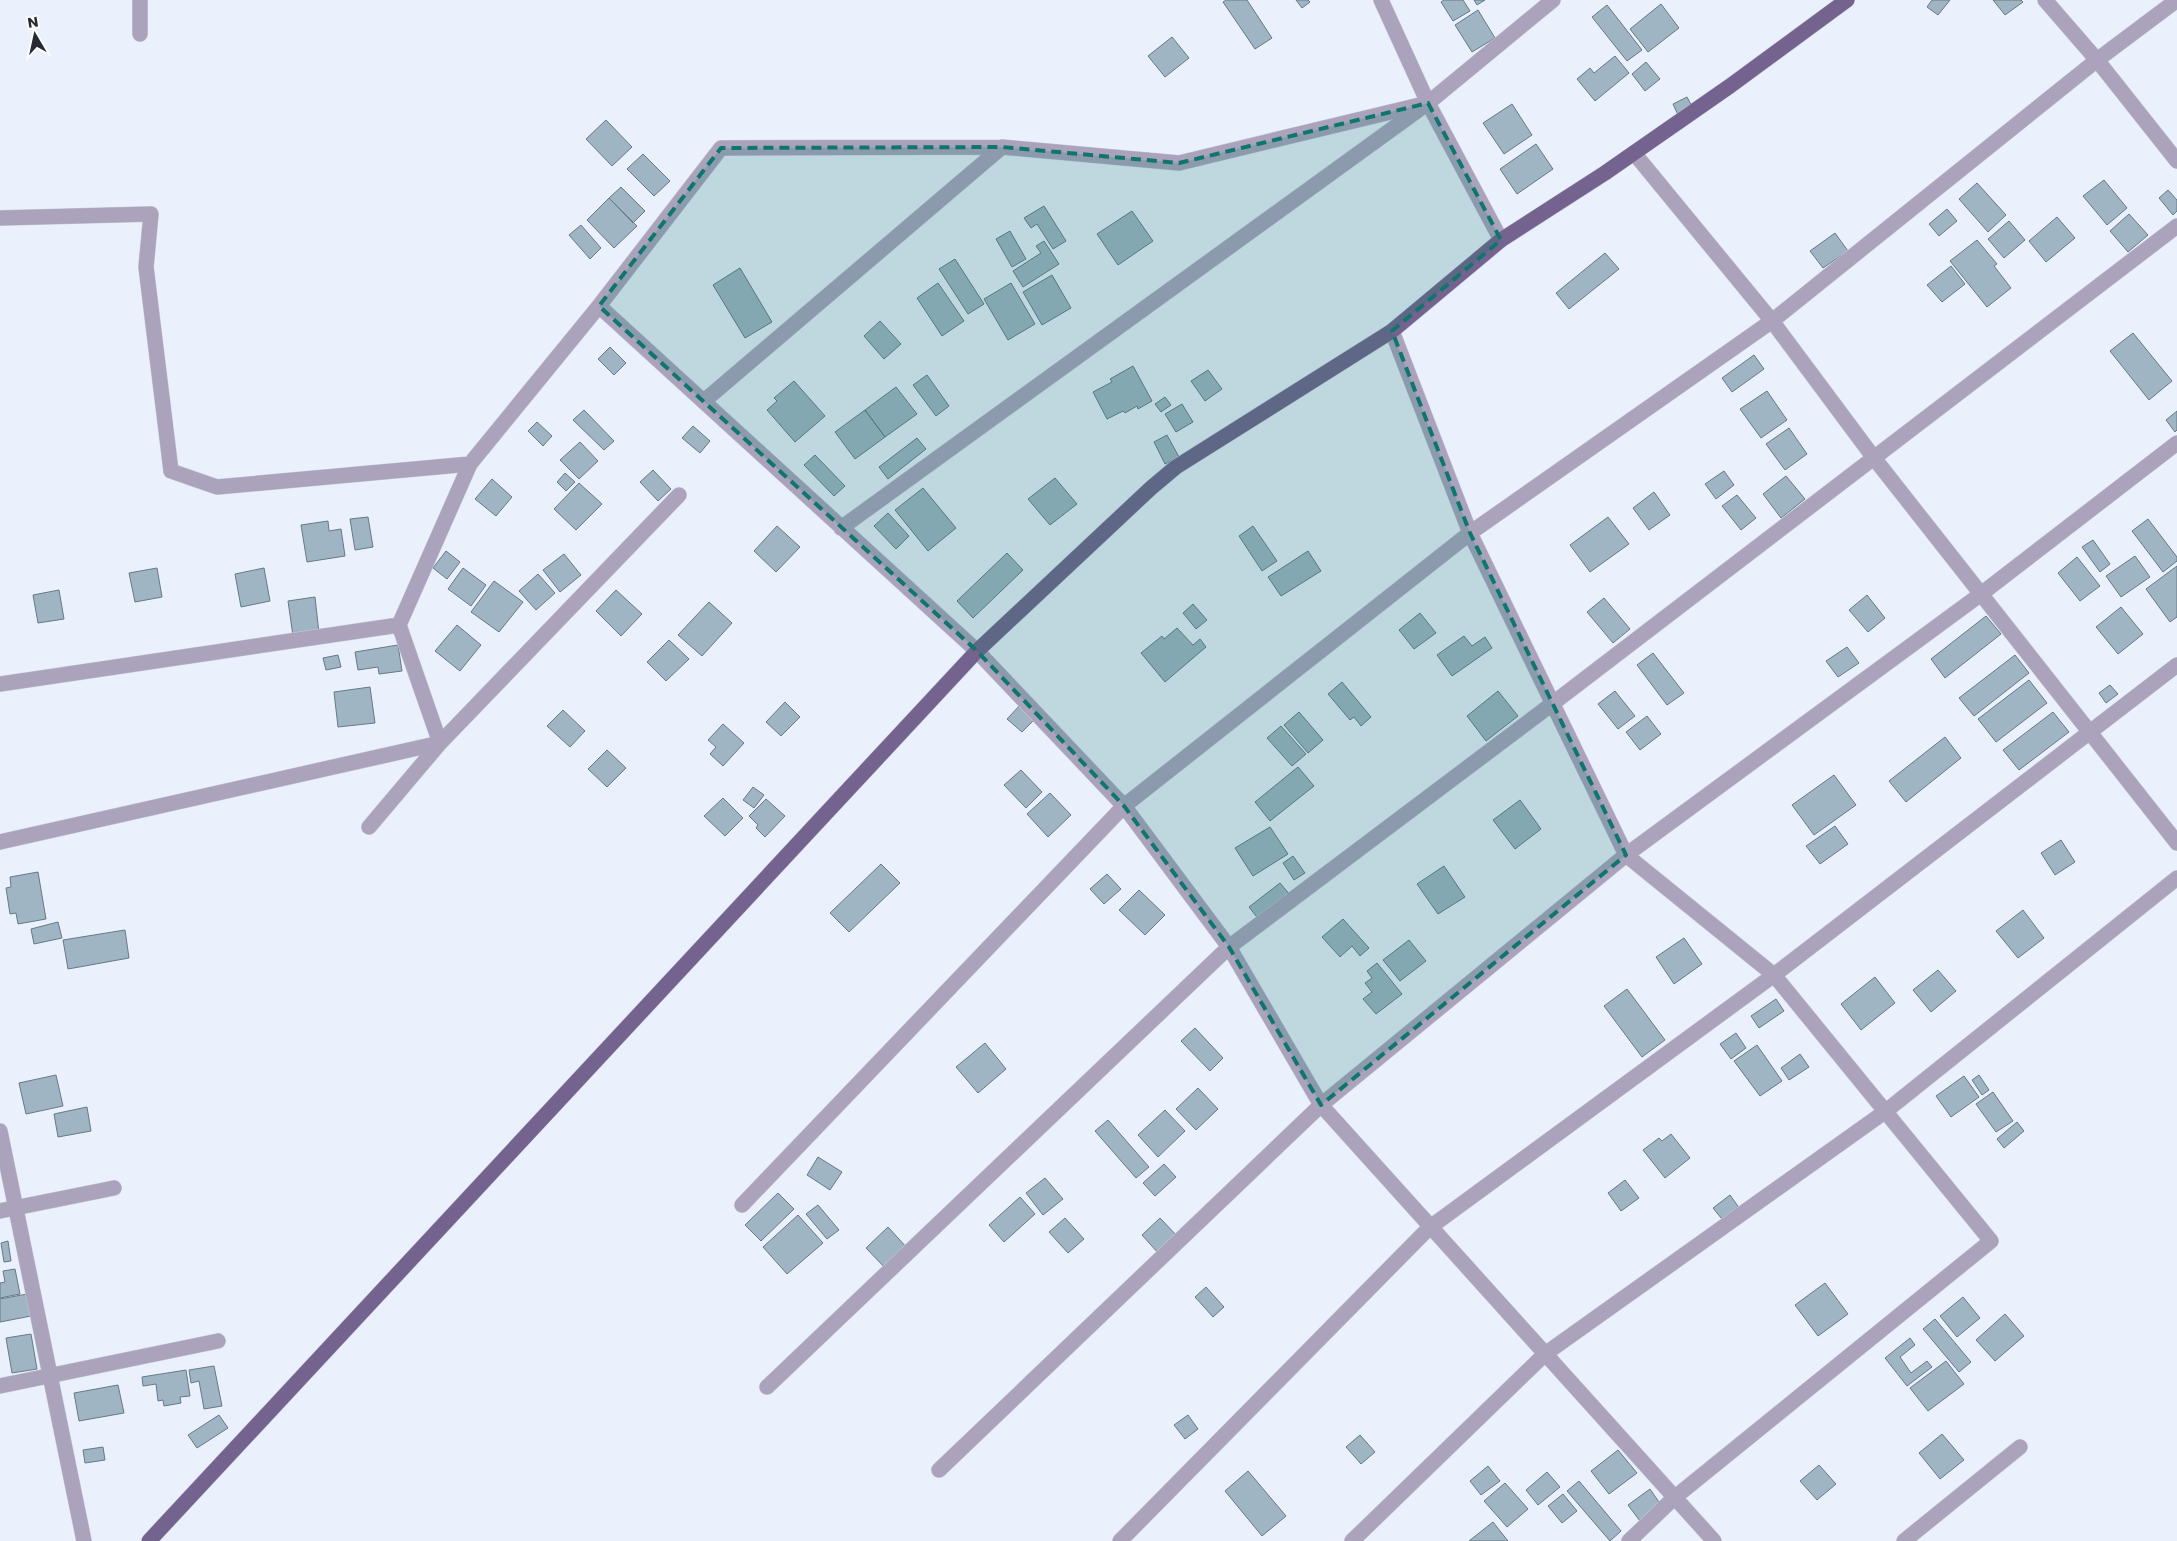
<svg xmlns="http://www.w3.org/2000/svg" width="2177" height="1541" font-family="Poppins,sans-serif">
	<rect width="100%" height="100%" fill="#ebf0fd"/>
	<path fill="#a0b5c3" stroke="#667986" d="M1226,0h21l25,38 -17,11 -32,-47z
		M1296,0h12l2,2 -8,6z
		M1444,0h19l7,11 -17,10 -12,-19z
		M1474,0h11l-8,5z
		M1932,0h18l-12,15 -11,-8z
		M1993,0h28l2,2 -18,13z
		M1661,4l18,24 -31,24 -18,-23z
		M1607,5l35,45 -15,11 -35,-44z
		M1478,10l17,28 -23,14 -17,-27z
		M1172,37l17,21 -24,19 -17,-21z
		M1615,56l14,17 -34,28 -18,-22 13,-11 4,5z
		M1646,62l14,17 -15,12 -13,-17z
		M1687,97l7,13 -15,7 -6,-13z
		M1512,104l20,31 -28,19 -21,-31z
		M606,120l26,27 -20,19 -26,-27z
		M1536,144l17,25 -36,25 -17,-25z
		M643,154l27,27 -16,15 -27,-27z
		M2104,180l23,28 -20,17 -24,-29z
		M1977,183l29,32 -18,17 -29,-33z
		M621,187l24,24 -12,12 -24,-25z
		M2168,190l9,10v11l-4,4 -14,-17z
		M609,198l28,28 -23,22 -27,-28z
		M1044,206l22,35 -13,8 -16,-25 -6,4 -7,-10z
		M1947,209l10,12 -18,15 -10,-12z
		M1132,211l21,30 -35,24 -21,-31z
		M2129,214l19,21 -20,17 -18,-21z
		M2057,217l18,21 -29,24 -17,-21z
		M2009,221l16,19 -21,18 -16,-19z
		M581,225l20,23 -11,11 -21,-24z
		M1010,231l16,28 -14,8 -16,-28z
		M1835,233l13,18 -25,17 -13,-17z
		M1977,240l20,24 -3,2 17,22 -24,19 -37,-46z
		M1044,241l15,23 -36,23 -10,-16 28,-18 -5,-7z
		M1605,253l14,16 -50,40 -13,-16z
		M955,259l29,45 -16,10 -29,-45z
		M1951,266l14,18 -23,18 -15,-17z
		M740,268l32,54 -27,16 -32,-53z
		M1052,275l19,33 -29,17 -19,-33z
		M938,283l26,38 -22,15 -25,-38z
		M1011,283l24,41 -27,16 -24,-41z
		M880,321l21,23 -17,15 -20,-23z
		M2133,333l39,48 -23,19 -39,-49z
		M610,347l16,16 -12,12 -16,-16z
		M1754,355l10,14 -32,23 -10,-14z
		M1133,366l19,35 -14,8 -1,-3 -12,7 -2,-2 -16,8 -14,-27 19,-10 -2,-3z
		M1208,370l14,19 -17,12 -14,-20z
		M927,375l22,31 -13,10 -23,-31z
		M794,381l31,35 -30,26 -28,-32 10,-9 -3,-3z
		M896,387l21,27 -32,23 -20,-27z
		M1767,391l20,29 -26,18 -21,-29z
		M1165,397l6,8 -10,7 -6,-8z
		M1182,404l11,18 -17,10 -11,-18z
		M584,410l30,31 -10,9 -31,-30z
		M865,410l20,27 -30,22 -20,-27z
		M2177,411v19l-2,2 -9,-12z
		M537,422l15,14 -9,10 -15,-15z
		M693,426l17,15 -10,12 -18,-15z
		M1789,428l18,26 -22,16 -19,-26z
		M1167,435l12,22 -14,7 -11,-22z
		M917,438l9,11 -38,30 -9,-12z
		M580,442l18,19 -19,18 -19,-19z
		M815,455l30,31 -11,10 -30,-31z
		M653,470l18,19 -13,12 -18,-19z
		M1724,471l10,14 -18,14 -11,-15z
		M565,473l10,9 -9,9 -9,-9z
		M1786,476l19,23 -24,19 -18,-24z
		M1055,478l22,26 -27,21 -22,-26z
		M492,479l20,18 -16,19 -21,-17z
		M579,483l23,21 -26,26 -22,-21z
		M923,488l33,40 -28,23 -33,-41z
		M1654,492l16,23 -21,15 -16,-22z
		M1737,495l19,23 -15,12 -19,-24z
		M888,513l21,23 -13,13 -22,-23z
		M368,517l5,30 -18,3 -5,-31z
		M1608,517l21,27 -39,28 -20,-27z
		M2148,519l29,38v4l-14,11 -31,-41z
		M328,521l1,10 12,-2 4,27 -38,6 -6,-37z
		M777,526l23,21 -24,25 -22,-21z
		M1253,526l24,35 -15,10 -23,-35z
		M2093,540l17,24 -10,8 -18,-25z
		M446,551l14,11 -13,17 -14,-11z
		M1308,551l13,20 -40,25 -13,-19z
		M1007,553l16,17 -50,48 -16,-17z
		M564,554l17,21 -21,17 -17,-22z
		M2135,556l15,21 -29,20 -15,-21z
		M2077,557l23,29 -20,15 -22,-28z
		M2177,566v51l-7,5 -24,-33z
		M157,568l5,29 -27,5 -6,-29z
		M264,568l6,33 -29,6 -6,-33z
		M463,568l23,17 -15,21 -23,-17z
		M538,574l17,19 -19,17 -17,-19z
		M494,581l29,21 -24,30 -28,-20z
		M59,590l5,29 -26,4 -5,-28z
		M616,590l26,24 -21,22 -25,-25z
		M1867,595l18,23 -17,14 -19,-22z
		M315,597l4,36 -26,3 -5,-35z
		M1604,598l26,31 -17,14 -26,-31z
		M709,602l23,21 -30,33 -24,-21z
		M1193,604l14,16 -11,9 -13,-16z
		M2121,607l22,27 -25,20 -22,-27z
		M1420,613l16,20 -22,16 -15,-19z
		M1986,616l15,18 -56,44 -14,-19z
		M457,625l24,20 -21,26 -25,-20z
		M1177,628l16,17 7,-6 6,8 -41,35 -24,-29 21,-17 2,3z
		M1464,636l8,10 13,-9 7,11 -40,28 -15,-21z
		M669,640l20,19 -23,22 -19,-19z
		M398,645l4,26 -23,3 -1,-7 -20,3 -3,-18z
		M1847,647l12,16 -21,14 -12,-16z
		M1653,653l31,40 -17,12 -30,-40z
		M338,655l3,12 -15,3 -3,-12z
		M2015,655l14,18 -55,43 -15,-18z
		M2029,680l18,23 -51,39 -18,-23z
		M1342,682l29,35 -10,9 -7,-9 -4,3 -22,-26z
		M2110,685l8,9 -12,9 -7,-10z
		M370,687l5,36 -37,4 -4,-35z
		M1498,691l20,25 -32,25 -19,-25z
		M1615,691l20,25 -17,13 -20,-25z
		M785,702l15,15 -19,19 -15,-14z
		M1022,703l15,14 -15,15 -15,-13z
		M563,710l22,21 -15,16 -23,-21z
		M1299,712l24,28 -15,13 -24,-28z
		M2053,712l16,20 -50,38 -16,-20z
		M1647,716l14,18 -21,16 -14,-18z
		M723,724l21,19 -21,23 -13,-12 6,-7 -8,-7z
		M1281,726l25,28 -14,12 -25,-28z
		M1945,737l16,21 -55,44 -17,-21z
		M607,750l19,18 -19,19 -19,-18z
		M1298,767l16,19 -44,35 -15,-19z
		M1021,770l21,22 -16,16 -22,-23z
		M1834,775l22,30 -42,30 -22,-30z
		M753,787l11,8 -10,13 -11,-8z
		M1050,793l21,22 -23,22 -21,-23z
		M723,798l20,20 -18,18 -21,-20z
		M766,799l19,17 -20,21 -9,-9 2,-3 -9,-9z
		M1520,800l21,29 -26,20 -22,-29z
		M1835,826l13,18 -28,20 -14,-18z
		M1270,827l18,27 -35,22 -18,-28z
		M2061,840l14,22 -20,13 -14,-22z
		M1293,856l12,17 -11,7 -11,-17z
		M881,864l19,19 -51,49 -19,-19z
		M1444,866l21,31 -27,17 -21,-30z
		M38,872l8,47 -28,5 -2,-11 -6,1 -4,-26 5,-1 -1,-10z
		M1107,874l14,15 -17,15 -14,-15z
		M1280,883l11,13 -31,25 -11,-14z
		M1139,890l26,25 -20,20 -26,-25z
		M2023,910l21,28 -26,20 -22,-27z
		M1343,919l26,29 -9,8 -8,-10 -12,11 -18,-20z
		M58,922l4,16 -28,6 -3,-15z
		M125,930l4,28 -61,11 -5,-29z
		M1684,938l18,26 -28,20 -18,-27z
		M1409,940l17,21 -26,20 -17,-21z
		M1377,963l25,31 -26,20 -13,-15 9,-7 -7,-9 7,-5 -5,-7z
		M1938,970l18,21 -25,21 -18,-22z
		M1875,977l20,26 -34,27 -20,-26z
		M1627,989l38,51 -23,17 -38,-51z
		M1776,999l8,12 -25,17 -8,-12z
		M1195,1028l28,30 -13,13 -29,-30z
		M1736,1033l10,15 -15,11 -11,-15z
		M985,1043l21,26 -28,24 -22,-26z
		M1757,1045l25,36 -22,15 -26,-35z
		M1800,1054l9,13 -20,13 -8,-12z
		M56,1075l7,31 -37,8 -7,-31z
		M1979,1075l10,15 -7,5 -10,-15z
		M1964,1076l15,21 -28,20 -15,-21z
		M1198,1088l20,21 -22,21 -20,-21z
		M1993,1092l20,29 -17,11 -20,-28z
		M87,1107l4,24 -33,6 -4,-23z
		M1165,1110l20,21 -27,26 -20,-22z
		M1108,1120l41,47 -13,11 -41,-47z
		M2017,1122l7,9 -20,17 -7,-9z
		M1671,1134l19,24 -25,20 -22,-28 16,-12 3,3z
		M818,1157l24,15 -12,18 -23,-15z
		M1164,1164l12,13 -21,19 -12,-13z
		M1045,1178l18,21 -20,16 -17,-22z
		M1625,1180l14,18 -18,13 -13,-18z
		M778,1193l16,16 -33,32 -16,-16z
		M1730,1195l12,17 -16,12 -13,-16z
		M1020,1197l15,17 -31,28 -15,-17z
		M818,1205l21,25 -12,9 -21,-25z
		M798,1215l25,28 -36,31 -24,-27z
		M1065,1218l19,21 -16,14 -19,-21z
		M1160,1218l18,19 -19,17 -17,-19z
		M888,1227l21,23 -22,20 -21,-22z
		M8,1241l3,20 -7,1 -3,-19z
		M15,1269l5,25 -20,4v-15l5,-1 -2,-11z
		M1825,1283l23,31 -30,22 -23,-31z
		M1206,1287l18,20 -11,10 -18,-20z
		M27,1294l4,22 -31,6v-23z
		M1963,1297l17,21 -23,19 -17,-21z
		M2005,1314l19,22 -29,25 -19,-21z
		M1935,1319l36,43 -12,10 -36,-43z
		M31,1334l6,35 -25,4 -6,-35z
		M1910,1338l5,7 -15,12 11,16 16,-12 5,6 -25,19 -22,-28z
		M1946,1361l18,23 -36,27 -18,-23z
		M214,1366l8,40 -18,3 -5,-28 -8,2 -2,-13z
		M186,1370l4,26 -10,1 1,6 -17,3 -1,-6 -5,1 -2,-17 -13,2 -1,-9z
		M118,1385l6,28 -45,8 -5,-28z
		M219,1415l9,13 -31,20 -9,-13z
		M1188,1415l10,14 -13,10 -11,-14z
		M1942,1434l22,26 -24,19 -21,-26z
		M1360,1435l15,17 -14,12 -15,-17z
		M103,1447l2,13 -20,3 -2,-13z
		M1618,1450l19,23 -28,21 -18,-23z
		M1819,1465l17,19 -19,16 -17,-19z
		M1488,1466l12,15 -19,14 -11,-14z
		M1248,1471l38,45 -24,20 -37,-45z
		M1547,1472l13,15 -22,18 -12,-15z
		M1579,1481l42,50 -11,10 -43,-50z
		M1505,1483l23,26 -21,18 -23,-26z
		M1650,1489l11,16 -21,16 -12,-16z
		M1563,1494l14,17 -15,12 -14,-17z
		M1493,1522l15,19h-39z"/>
	<g fill="none" stroke-linecap="round" stroke-linejoin="round">
		<defs>
			<path id="minor" d="M140,0v34
				M1381,0l47,103 73,137
				M2045,0l52,60 80,101
				M1634,153l138,168 102,137 303,385
				M0,218l151,-4 -5,53 25,204 46,16 253,-23
				M599,306l378,345 147,155 105,141 92,158 393,436
				M1392,331l78,202 156,322 148,120 217,266 -317,257 -45,43
				M704,401l298,-254
				M841,528l587,-425 125,-103
				M0,684l399,-59
				M369,827l71,-84 239,-248
				M0,842l440,-99 -41,-118 71,-161 129,-158 122,-158 281,-1 177,16 249,-60
				M0,1131l84,410
				M742,1205l382,-399 346,-273 302,-212 325,-261 80,-60
				M0,1211l114,-23
				M0,1386l218,-45
				M767,1387l462,-440 323,-243 625,-478
				M939,1470l382,-365 305,-250 355,-261 196,-151
				M1120,1541l309,-313 345,-253 403,-310
				M1352,1541l193,-187 341,-243 291,-233
				M1904,1541l116,-94"/>
			<path id="major" d="M149,1541l828,-890 174,-163 25,-21 216,-136 109,-91 104,-67 125,-87 117,-86"/>
		</defs>
		<use href="#minor" stroke="#c8ccd8" stroke-width="16"/>
		<use href="#major" stroke="#c8ccd8" stroke-width="16"/>
		<use href="#minor" stroke="#aba3bc" stroke-width="15"/>
		<use href="#major" stroke="#73638e" stroke-width="15"/>
	</g>
	<path fill="#0f766e" fill-opacity="0.2" stroke="#0f766e" stroke-width="4" stroke-dasharray="10 6" stroke-linejoin="round" d="M1428,103l73,137 -109,91 78,202 156,322 -305,250 -92,-158 -105,-141 -147,-155 -378,-345 122,-158 281,-1 177,16z"/>
	<g transform="translate(35 35) rotate(351)" stroke="#fdfdfd" stroke-width="4" paint-order="stroke">
	<path d="M0-4L9 19L0 12L-9 19Z" fill="#272a32"/>
	<text y="-8" font-size="14" font-weight="bold" text-anchor="middle" fill="#272a32">N</text>
	</g>
</svg>
